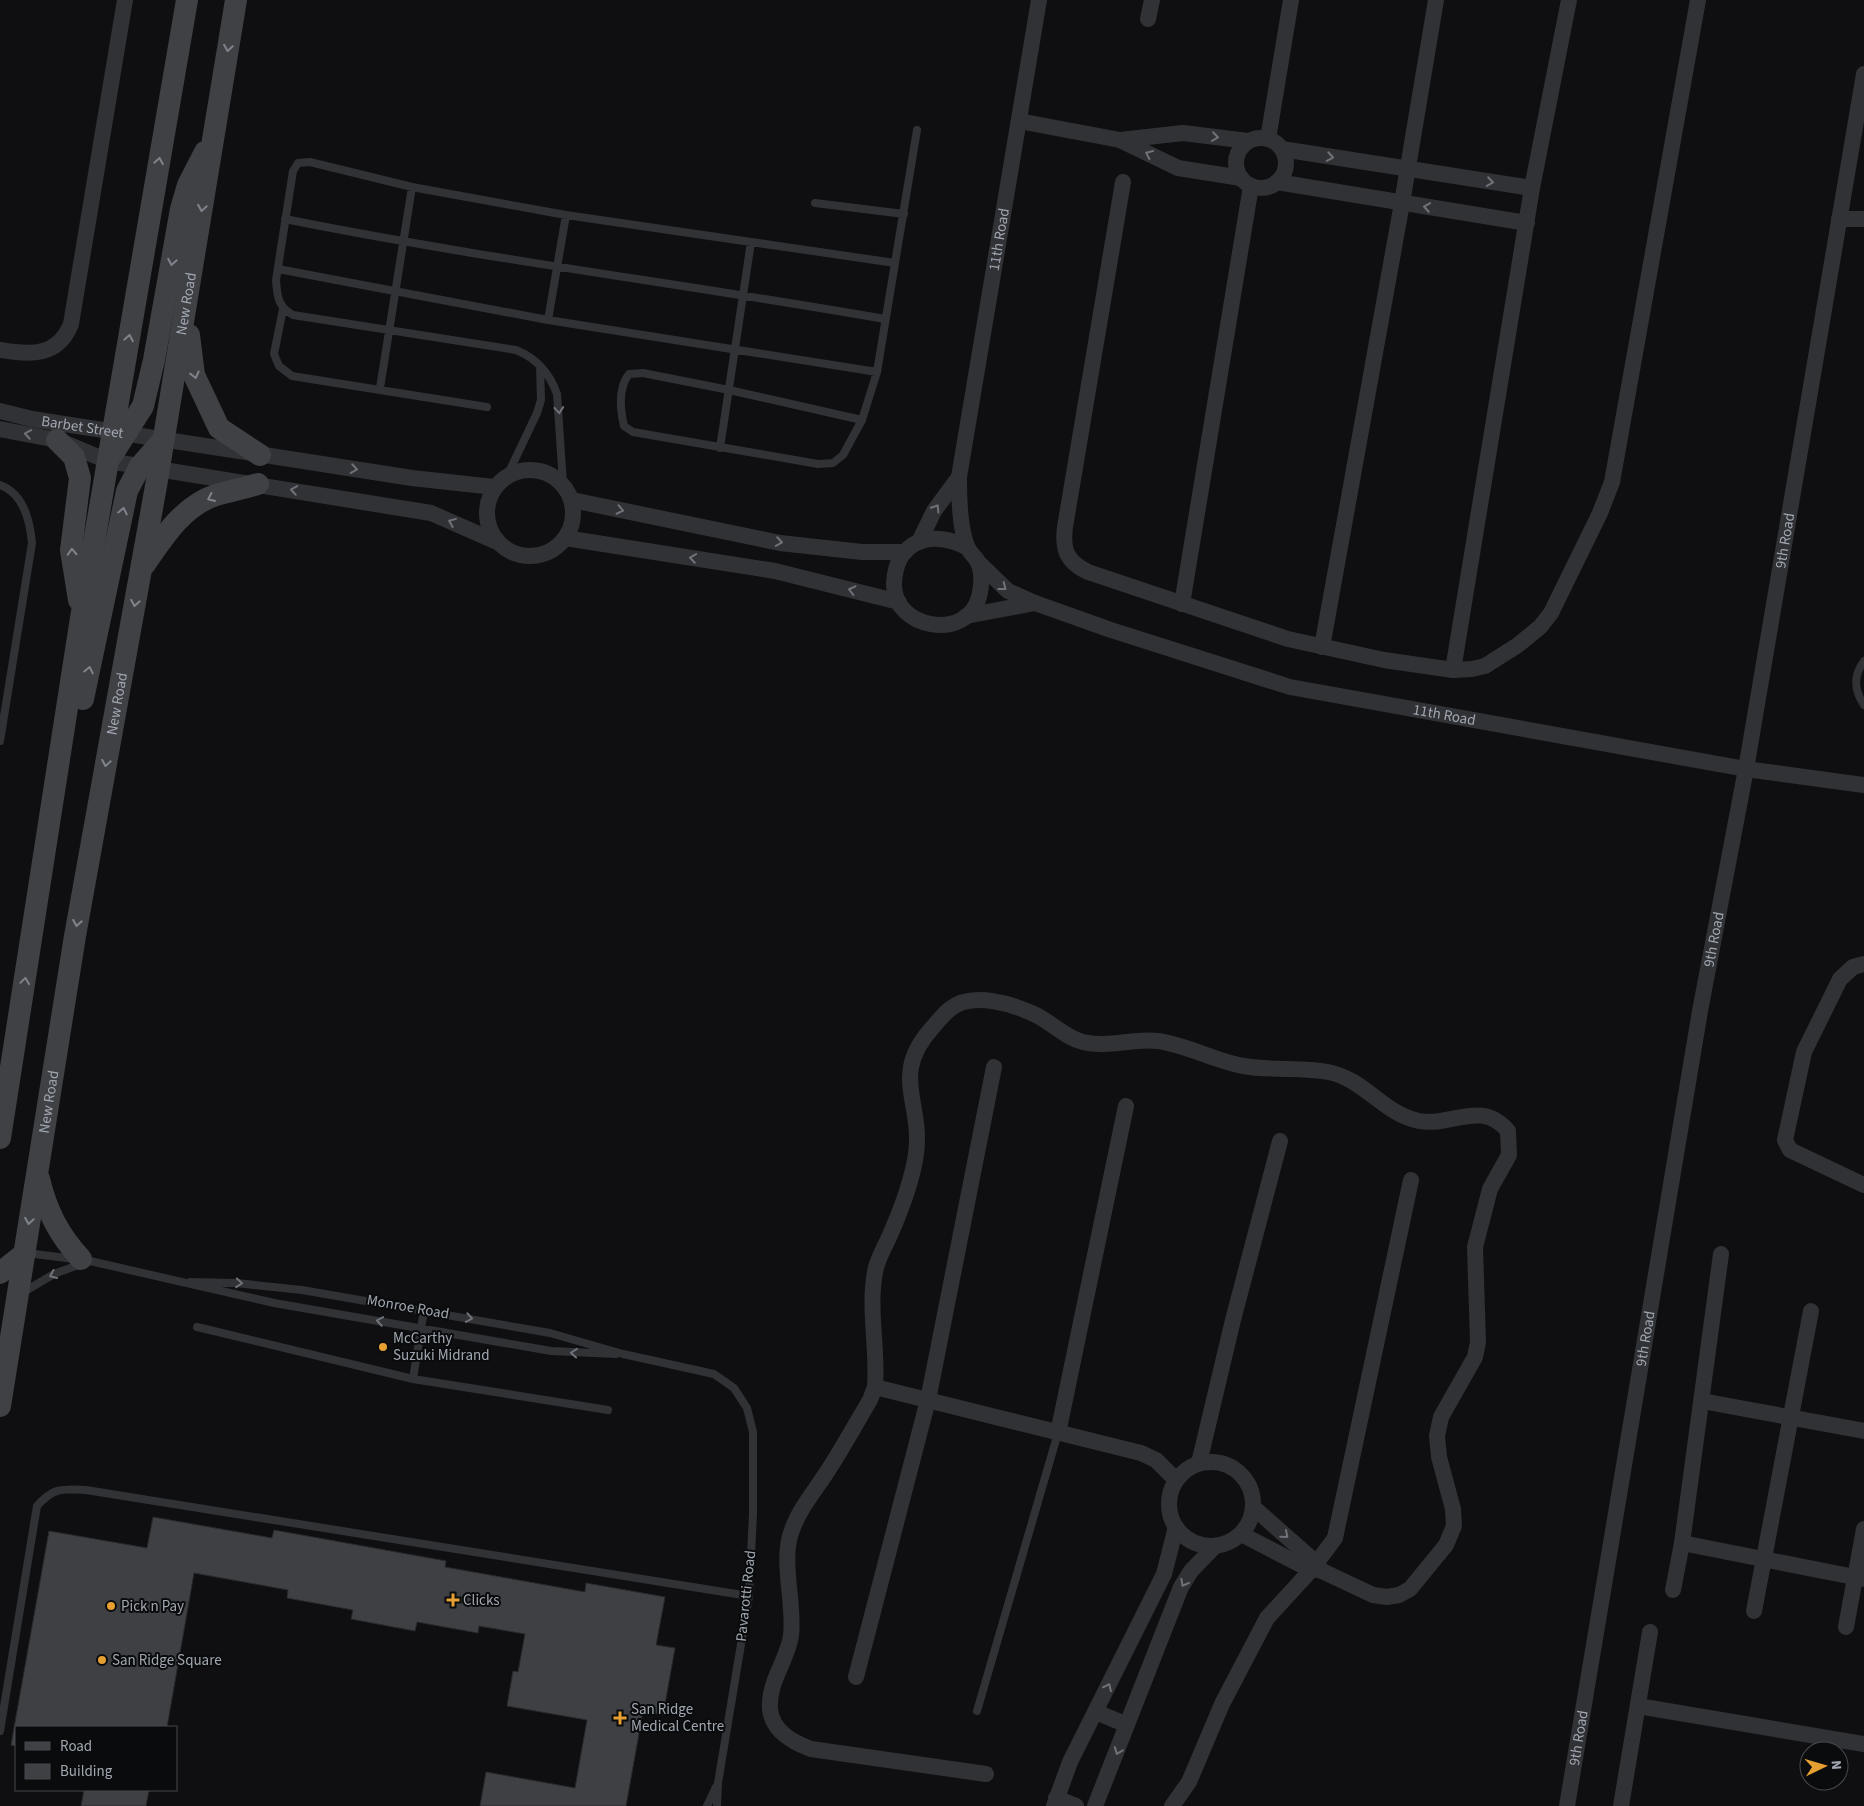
<svg xmlns="http://www.w3.org/2000/svg" width="1864" height="1806" font-family="'Source Sans 3',sans-serif">
	<rect width="100%" height="100%" fill="#0f0f11"/>
	<path fill="#3e4044" stroke="#292a2d" d="M153,1517l119,21 2,-8 172,31 -1,6 140,25 1,-9 79,14 -9,48 19,3 -12,67 -20,-4 -17,95h-146l6,-34 89,16 12,-68 -80,-14 6,-35 5,1 7,-38 -46,-8 -1,7 -61,-11 -2,9 -64,-12 2,-9 -66,-12 1,-8 -94,-17 -27,154h-151v19l-5,-1 38,-214 98,17z
		M84,1790h65l-3,16h-65z"/>
	<g fill="none" stroke-linecap="round" stroke-linejoin="round">
		<path stroke="#313235" stroke-width="8" d="M815,203l89,11
			M285,219c199,40 400,65 600,100
			M278,269l270,51 329,52
			M283,309l-9,45 5,12 13,10 195,31
			M548,320l18,-105
			M380,388l32,-201
			M862,420l-133,-30 -86,-17 -14,1c-11,14 -9,35 -5,52l9,6 185,32 15,-1 10,-8 19,-35 15,-48 18,-109
			M720,448l31,-206
			M508,474l29,-61 4,-13 -1,-34
			M563,483l-6,-89c-7,-20 -21,-36 -41,-44l-223,-35c-15,-8 -16,-19 -17,-35l17,-109 5,-8 12,-1 102,25 154,28 329,48 22,-133
			M0,485c23,8 30,36 32,58l-32,198
			M1864,661c-11,15 -10,29 0,44
			M27,1253l63,8 184,42 277,48 65,3
			M190,1282l46,1 66,7 248,43 73,21 91,20 20,14 13,20 6,24v82l-4,82 -31,187 -1,23
			M22,1293l32,-19 27,-10
			M424,1310l-11,69 195,31
			M197,1327l216,52
			M977,1711l81,-278
			M0,1731l37,-225c17,-19 25,-17 49,-16l663,106
			M707,1806l9,-19"/>
		<g stroke="#313235" stroke-width="16">
			<path d="M1148,19l4,-19"/>
			<path d="M1019,121l101,19 58,28 63,10"/>
			<circle cx="1261" cy="163" r="25"/>
			<path d="M1268,139l23,-139"/>
			<path d="M1120,140l63,-7 65,8"/>
			<path d="M1282,149l250,39"/>
			<path d="M1123,182l-58,345c-3,23 2,35 23,45l200,67 96,21 69,10 19,-1 13,-3 33,-21 22,-18 11,-14 49,-100 12,-31 86,-482"/>
			<path d="M1277,182l250,41"/>
			<path d="M1839,219h25"/>
			<path d="M0,350c30,5 58,7 71,-26l54,-324"/>
			<path id="s1" d="M0,411l32,8 380,59 82,9"/>
			<path d="M0,429l57,11 51,21 323,52 66,29"/>
			<circle cx="530" cy="513" r="43"/>
			<path d="M572,500l208,43 82,9h43"/>
			<path d="M565,538l210,33 124,31"/>
			<path d="M919,542l15,-31 25,-34"/>
			<path id="s2" d="M968,548c-34,-19 -72,-9 -74,35 -2,46 73,59 85,14 3,-12 4,-25 -2,-37 -3,-4 -7,-7 -9,-12 -8,-16 -9,-53 -9,-71l80,-477"/>
			<path id="s3" d="M977,561l31,30 27,12 76,27 179,57 456,82 118,16"/>
			<path d="M1182,604l69,-418"/>
			<path d="M966,616l69,-13"/>
			<path d="M1322,647l80,-444 34,-203"/>
			<path d="M1453,670l79,-482 37,-188"/>
			<path d="M1864,964l-11,3 -13,12 -36,73 -19,88 5,10 74,35"/>
			<path d="M875,1387l266,66 15,7 20,20"/>
			<path d="M1702,1401l162,30"/>
			<path d="M1058,1433l68,-327"/>
			<circle cx="1211" cy="1504" r="42"/>
			<path d="M1199,1463l34,-143 47,-179"/>
			<path d="M1253,1507l59,52 10,12"/>
			<path d="M1682,1543l182,36"/>
			<path d="M1673,1590l9,-47 39,-289"/>
			<path d="M1754,1611l57,-300"/>
			<path d="M1846,1627l18,-98"/>
			<path d="M856,1677l72,-277 66,-333"/>
			<path d="M1638,1706l226,38"/>
			<path d="M1096,1712l31,13"/>
			<path d="M986,1774l-175,-25c-19,-7 -39,-18 -41,-40 -2,-27 17,-48 21,-73 4,-33 -11,-76 1,-106 7,-20 21,-37 33,-55 16,-24 30,-50 45,-75l5,-13c3,-39 -7,-77 0,-115 2,-13 10,-25 15,-37 11,-25 22,-53 26,-81 7,-53 -27,-79 17,-127 5,-6 11,-13 17,-18 22,-18 63,-5 86,6 16,8 30,23 47,27 24,6 51,-4 75,-1 30,4 56,20 86,25 28,5 57,1 84,6 37,7 55,42 91,49 34,6 62,-22 89,10l1,24 -19,34 -15,58 3,95 -3,15 -34,60 -4,19 2,21 14,52 1,17 -8,19 -36,44 -11,6 -12,2 -14,-2 -51,-24 -23,-7 -58,-30"/>
			<path d="M1056,1798l20,8"/>
			<path d="M1054,1806l16,-44 94,-188 12,-47"/>
			<path d="M1095,1806l86,-219 10,-16 24,-25"/>
			<path d="M1172,1806l17,-24 33,-78 45,-86 45,-49 23,-31 76,-358"/>
			<path id="s4" d="M1567,1806l133,-795 46,-242 118,-695"/>
			<path d="M1621,1806l29,-174"/>
		</g>
		<g stroke="#3f4145" stroke-width="22">
			<path d="M189,335l5,40 25,53 41,27"/>
			<path d="M57,440l17,17 6,21 -9,72 8,50"/>
			<path d="M112,455l31,-49 11,-46 27,-151 7,-24 17,-33"/>
			<path d="M145,564c19,-28 38,-58 71,-69 14,-4 28,-7 42,-11"/>
			<path d="M83,699l44,-208 13,-25 24,-27"/>
			<path d="M0,1138l81,-520 106,-618"/>
			<path d="M39,1179c8,33 20,56 42,80"/>
			<path d="M0,1273l25,-20"/>
			<path id="s5" d="M0,1406l75,-470 81,-450 80,-486"/>
		</g>
	</g>
	<defs><path id="oneway-chevron" d="M-2-3.5L2.5 0L-2 3.5" fill="none" stroke-width="1.6" stroke-linecap="round" stroke-linejoin="round" transform="scale(1.25)"/></defs>
	<g stroke="#7f838b">
		<use href="#oneway-chevron" transform="translate(228 48) rotate(99)"/>
		<use href="#oneway-chevron" transform="translate(159 161) rotate(-80)"/>
		<use href="#oneway-chevron" transform="translate(202 208) rotate(99)"/>
		<use href="#oneway-chevron" transform="translate(172 262) rotate(100)"/>
		<use href="#oneway-chevron" transform="translate(129 338) rotate(-80)"/>
		<use href="#oneway-chevron" transform="translate(195 375) rotate(76)"/>
		<use href="#oneway-chevron" transform="translate(211 498) rotate(155)"/>
		<use href="#oneway-chevron" transform="translate(123 511) rotate(-78)"/>
		<use href="#oneway-chevron" transform="translate(72 552) rotate(-93)"/>
		<use href="#oneway-chevron" transform="translate(135 603) rotate(100)"/>
		<use href="#oneway-chevron" transform="translate(89 670) rotate(-78)"/>
		<use href="#oneway-chevron" transform="translate(106 763) rotate(100)"/>
		<use href="#oneway-chevron" transform="translate(77 923) rotate(100)"/>
		<use href="#oneway-chevron" transform="translate(25 981) rotate(-82)"/>
		<use href="#oneway-chevron" transform="translate(29 1221) rotate(99)"/>
	</g>
	<g stroke="#6f7279">
		<use href="#oneway-chevron" transform="translate(1215 137) rotate(8)"/>
		<use href="#oneway-chevron" transform="translate(1149 154) rotate(-155)"/>
		<use href="#oneway-chevron" transform="translate(1330 157) rotate(10)"/>
		<use href="#oneway-chevron" transform="translate(1490 182) rotate(8)"/>
		<use href="#oneway-chevron" transform="translate(1427 207) rotate(-171)"/>
		<use href="#oneway-chevron" transform="translate(559 410) rotate(85)"/>
		<use href="#oneway-chevron" transform="translate(28 434) rotate(-170)"/>
		<use href="#oneway-chevron" transform="translate(354 469) rotate(9)"/>
		<use href="#oneway-chevron" transform="translate(294 490) rotate(-171)"/>
		<use href="#oneway-chevron" transform="translate(936 508) rotate(-58)"/>
		<use href="#oneway-chevron" transform="translate(620 510) rotate(12)"/>
		<use href="#oneway-chevron" transform="translate(452 522) rotate(-158)"/>
		<use href="#oneway-chevron" transform="translate(779 542) rotate(9)"/>
		<use href="#oneway-chevron" transform="translate(693 558) rotate(-171)"/>
		<use href="#oneway-chevron" transform="translate(1003 587) rotate(38)"/>
		<use href="#oneway-chevron" transform="translate(852 590) rotate(-166)"/>
		<use href="#oneway-chevron" transform="translate(53 1275) rotate(156)"/>
		<use href="#oneway-chevron" transform="translate(239 1283) rotate(5)"/>
		<use href="#oneway-chevron" transform="translate(469 1318) rotate(10)"/>
		<use href="#oneway-chevron" transform="translate(380 1321) rotate(-170)"/>
		<use href="#oneway-chevron" transform="translate(574 1353) rotate(-175)"/>
		<use href="#oneway-chevron" transform="translate(1285 1535) rotate(41)"/>
		<use href="#oneway-chevron" transform="translate(1184 1583) rotate(119)"/>
		<use href="#oneway-chevron" transform="translate(1108 1687) rotate(-64)"/>
		<use href="#oneway-chevron" transform="translate(1118 1751) rotate(111)"/>
	</g>
	<g fill="#e6a032" stroke="#0a0b0c" stroke-width="2">
		<circle cx="383" cy="1347" r="5"/>
		<path d="M450.5 1592.5h5v5h5v5h-5v5h-5v-5h-5v-5h5z"/>
		<circle cx="111" cy="1606" r="5"/>
		<circle cx="102" cy="1660" r="5"/>
		<path d="M617.5 1710.5h5v5h5v5h-5v5h-5v-5h-5v-5h5z"/>
	</g>
	<g text-anchor="middle" dominant-baseline="central" stroke-width="4" stroke-linejoin="round" paint-order="stroke">
		<g font-size="15" fill="#a1a7b1" stroke="#0a0b0c">
			<text stroke="none"><textPath href="#s2" startOffset="589">11th Road</textPath></text>
			<text stroke="none"><textPath href="#s5" startOffset="1118">New Road</textPath></text>
			<text stroke="none"><textPath href="#s1" startOffset="84">Barbet Street</textPath></text>
			<text stroke="none"><textPath href="#s4" startOffset="1284">9th Road</textPath></text>
			<text stroke="none"><textPath href="#s5" startOffset="712">New Road</textPath></text>
			<text stroke="none"><textPath href="#s3" startOffset="498">11th Road</textPath></text>
			<text stroke="none"><textPath href="#s4" startOffset="879">9th Road</textPath></text>
			<text stroke="none"><textPath href="#s5" startOffset="308">New Road</textPath></text>
			<text transform="translate(408 1307) rotate(10)">Monroe Road</text>
			<text stroke="none"><textPath href="#s4" startOffset="474">9th Road</textPath></text>
			<text transform="translate(746 1596) rotate(-84)">Pavarotti Road</text>
			<text stroke="none"><textPath href="#s4" startOffset="69">9th Road</textPath></text>
		</g>
		<g font-size="15" fill="#a1a7b1" stroke="#0a0b0c" text-anchor="start">
			<text x="393" y="1338">McCarthy<tspan x="393" dy="17">Suzuki Midrand</tspan></text>
			<text x="463" y="1600">Clicks</text>
			<text x="121" y="1606">Pick n Pay</text>
			<text x="112" y="1660">San Ridge Square</text>
			<text x="631" y="1709">San Ridge<tspan x="631" dy="17">Medical Centre</tspan></text>
		</g>
	</g>
	<rect x="15" y="1726" width="162" height="65" fill="#0a0b0c" stroke="#46494e"/>
	<rect x="25" y="1742" width="25" height="8" fill="#3f4145" stroke="#46494e"/>
	<text x="60" y="1751" font-size="15" fill="#a1a7b1">Road</text>
	<rect x="25" y="1764" width="25" height="15" fill="#3e4044" stroke="#46494e"/>
	<text x="60" y="1776" font-size="15" fill="#a1a7b1">Building</text>
	<g transform="translate(1824 1766) rotate(85)"><circle r="24" fill="#0a0b0c" stroke="#46494e"/>
	<path d="M0-4L9 19L0 12L-9 19Z" fill="#e6a032"/>
	<text y="-8" font-size="14" font-weight="bold" text-anchor="middle" fill="#a1a7b1">N</text>
	</g>
</svg>
